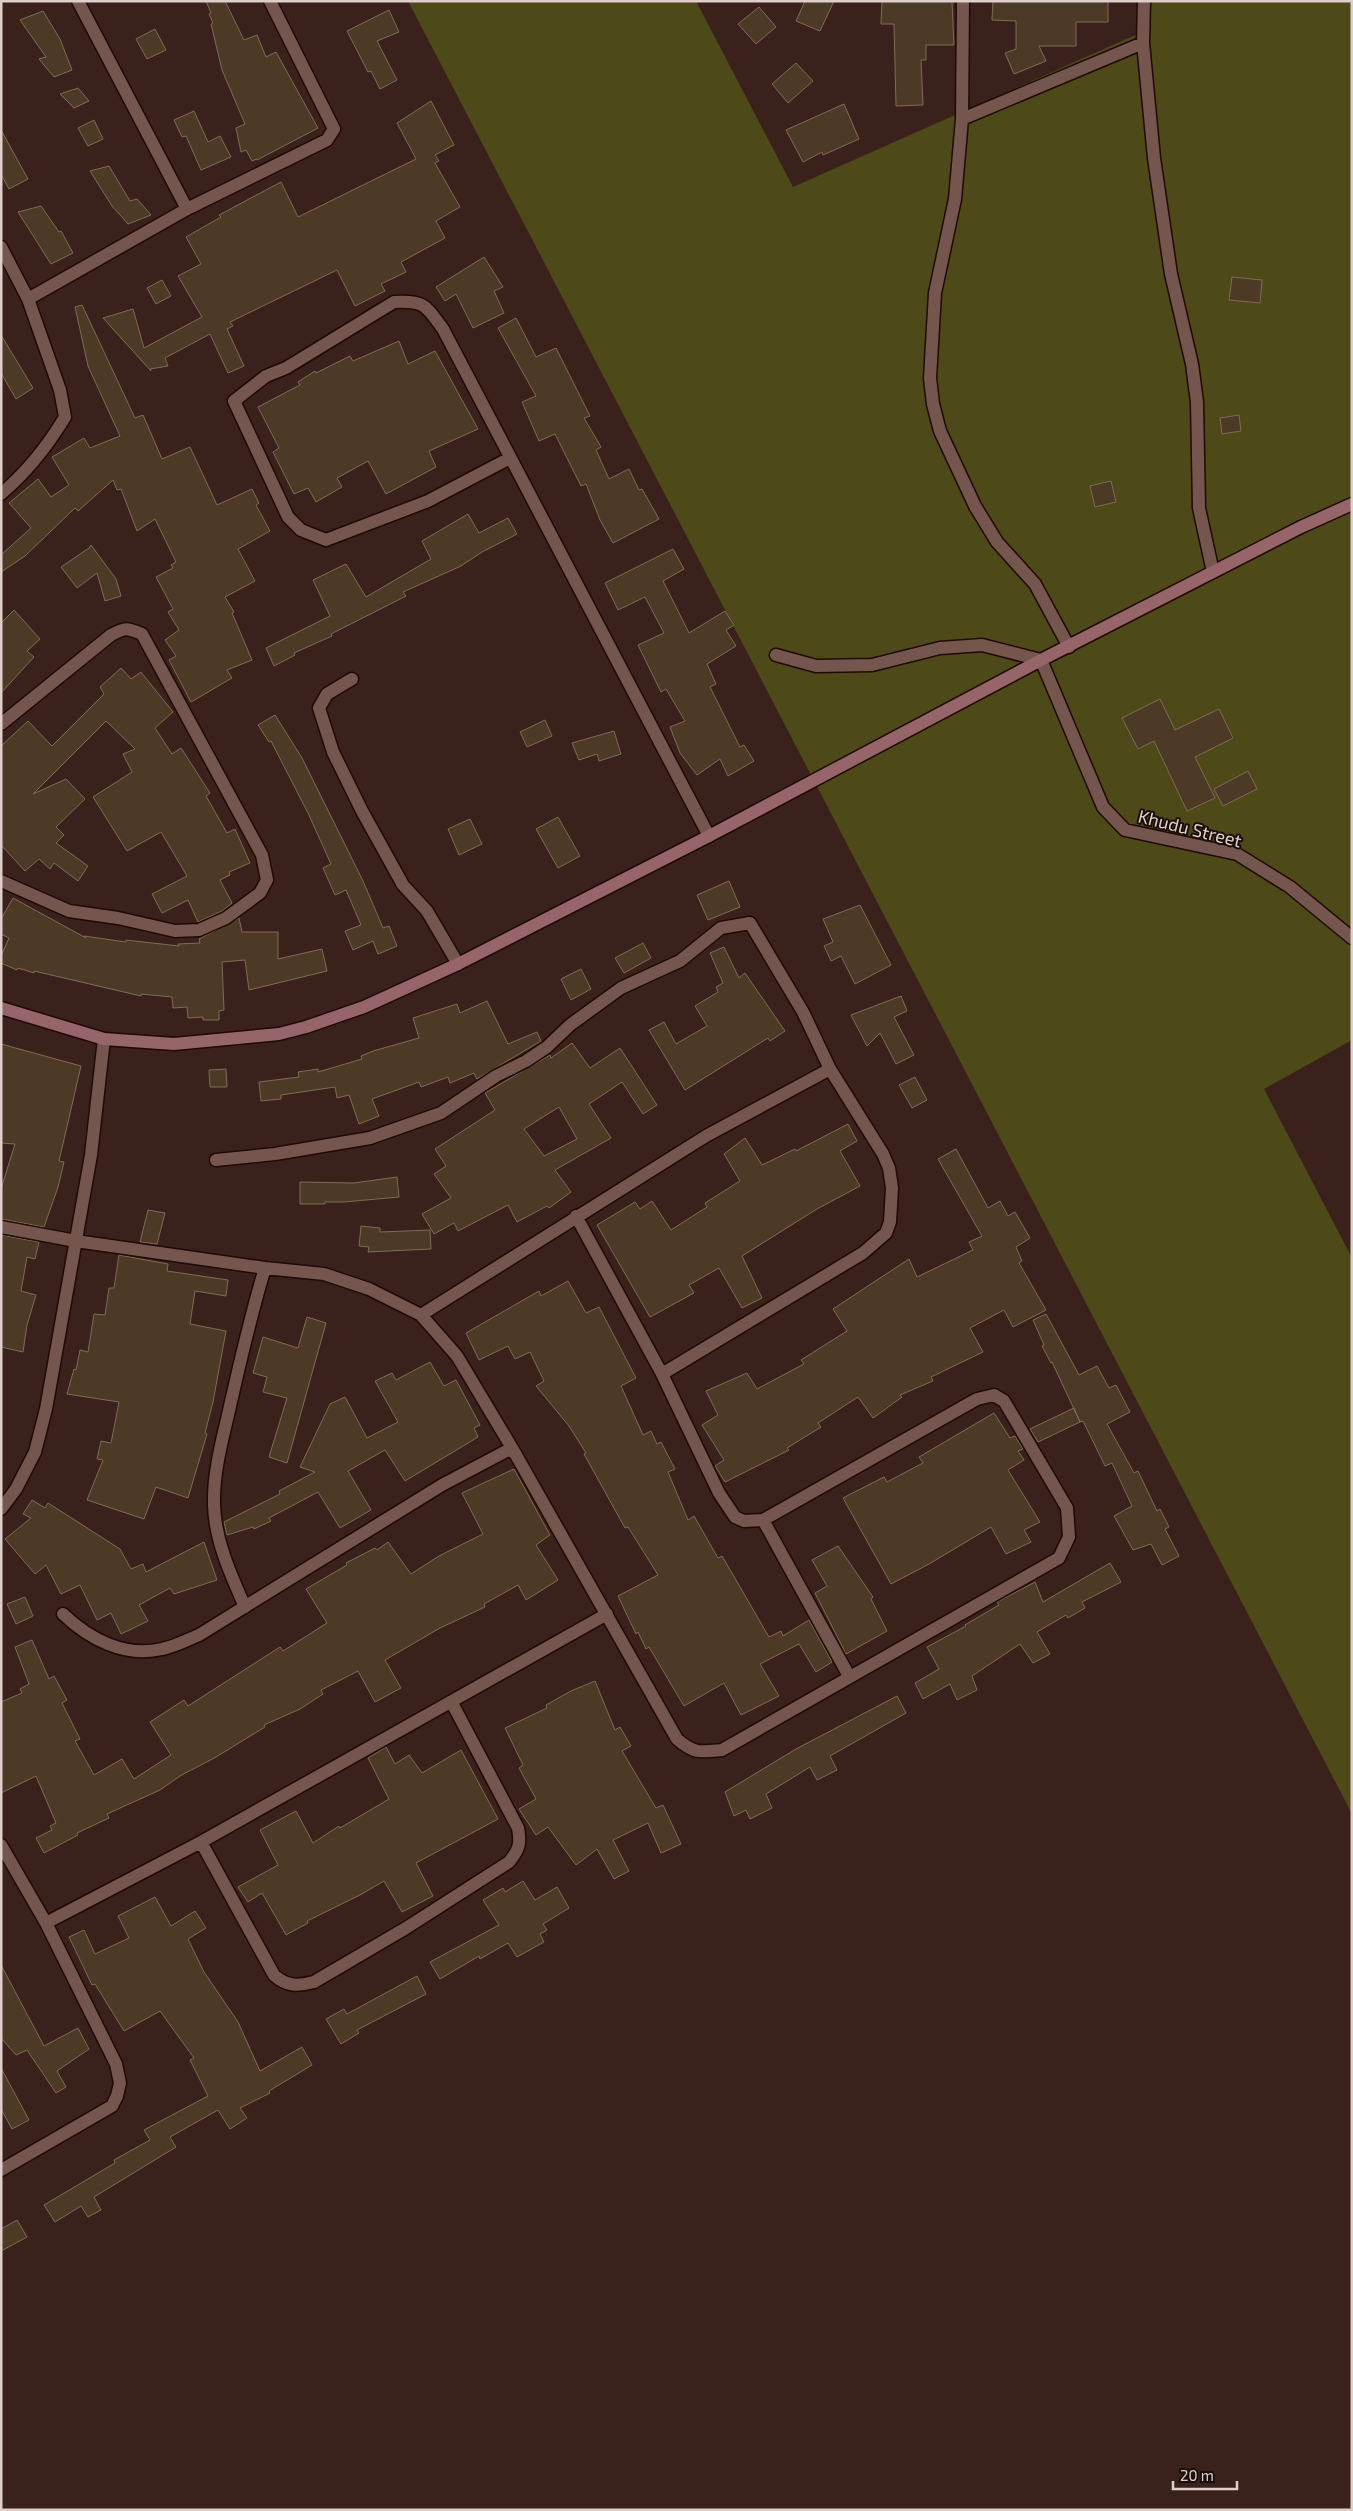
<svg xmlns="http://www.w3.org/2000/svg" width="1353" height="2511" font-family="'Exo 2',sans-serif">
	<rect width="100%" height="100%" fill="#3b211b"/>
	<path fill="#4d4918" d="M408,1h288l97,186 358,-159v-27h201v1039l-88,49 88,169v556z"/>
	<path fill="#4d3a26" stroke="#806b55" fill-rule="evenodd" d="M206,1h19l19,39 13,-5 9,22 10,-5 42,76 -61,32v-1l-5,2 -6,-11 -5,2 -5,-24 9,-4 -23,-54 -11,-46 2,-1 -4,-9 2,-1z
		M805,1h29l-14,30 -24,-10z
		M882,1h70l2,44h-28v15h-5l2,45 -27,1 -2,-82h-13z
		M993,1h115v21h-32v24h-37l7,15 -32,13 -9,-21 11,-4v-28l-24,-1z
		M759,7l17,20 -20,17 -18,-20z
		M389,10l10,22 -22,9 20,39 -17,9 -9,-18 -3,1 -21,-41z
		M43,11l17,28 12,31 -18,7 -15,-18 7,-2 -26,-37z
		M155,29l11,21 -19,9 -11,-20z
		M796,63l17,18 -25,22 -16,-19z
		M78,88l11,13 -15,7 -14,-14z
		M431,101l23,44 -19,10 4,6 -4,2 25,44 -24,14 9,17 -44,24 5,10 -25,12 4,7 -30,15 -18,-36 -107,52 3,4 -6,3 17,37 -16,7 -18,-39 -45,24 3,8 -18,3 1,2 -48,-53 30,-9 11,39 58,-31 -24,-41 23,-12 -15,-27 35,-20 -2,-2 62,-33 17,35 118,-58 -19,-36z
		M844,104l15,35 -36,16 -1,-3 -19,10 -17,-32z
		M194,111l14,31 12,-6 11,21 -30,13 -15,-34 -4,1 -8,-17z
		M94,120l9,19 -15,7 -10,-18z
		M1,130l27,49 -19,10 -8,-15z
		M109,166l21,35 7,-2 14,16 -23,9 -16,-18 -22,-35z
		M41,206l18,26 2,-1 12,22 -22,11 -33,-52z
		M484,257l19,30 -9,4 10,22 -31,15 -17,-34 -11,7 -9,-14z
		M1232,277l30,3 -2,23 -31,-3z
		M162,280l9,16 -15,8 -9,-16z
		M82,305l53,113 8,-3 19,44 28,-12 27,58 35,-16 7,14 -3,2 14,26 -32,18 17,32 -30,16 9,15 -2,1 20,47 -25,10 5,8 -41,24 -22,-42 7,-4 -11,-16 14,-10 -11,-18 5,-3 -17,-32 17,-9 -2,-3 5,-3 -21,-43 -18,12 -16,-42 -4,1 -4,-10 -35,31 -3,-3 -50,48 -24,16v-17l30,-27 -22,-25 29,-24 13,18 18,-12 -17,-28 32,-19 6,10 30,-12 -32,-70 -13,-59z
		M516,318l20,39 20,-9 34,68 -6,2 17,29 -5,3 13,29 20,-10 10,21 3,-1 17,30 -46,24 -13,-23 -14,-36 -5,2 -26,-52 -16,7 -17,-39 14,-6 -38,-68z
		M1,335l32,53 -17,11 -15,-26z
		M399,341l9,23 27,-13 43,78 -49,22 7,16 -50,27 -18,-33 -31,17 5,9 -26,15 -8,-14 -14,6 -21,-42 6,-4 -21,-41 42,-22 -2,-3 17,-11 1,2 34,-17 3,5z
		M1239,415l2,16 -19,3 -2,-16z
		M1111,481l5,21 -21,5 -5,-21z
		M468,514l11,19 29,-15 9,16 -35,18 -21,14 -58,26 3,4 -75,38 1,2 -38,17 1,2 -21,11 -8,-18 64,-32 -17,-36 33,-16 20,33 65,-38 -9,-18z
		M91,545l25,34 5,17 -16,5 -8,-28 -20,15 -16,-21 28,-19z
		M673,549l11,20 -21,12 26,52 36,-22 9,14 -8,5 10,16 -29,18 9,20 -6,3 30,60 4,-2 10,16 -26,15 -8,-17 -23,16 -17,-22 -10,-26 15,-6 -19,-32 -5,3 -23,-47 26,-12 -19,-36 -27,13 -13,-27z
		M14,610l26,29 -13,12 7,6 -33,36v-70z
		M121,668l10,11 10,-7 32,40 -18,16 17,26 9,-6 29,45 -4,3 21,37 8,-4 15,34 -21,9 1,3 -10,5 12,23 -10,8 -24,11 -10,-22 -26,13 -10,-19 35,-18 -26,-44 -34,19 -34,-54 39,-25 -9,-18 12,-5 -29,-28 -73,73 33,-15 19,20 -29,28 8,8 -8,8 32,23 -10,15 -24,-18 -4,6 -11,-10 -14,12 -24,-26v-99l27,-25 24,25 52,-52 -4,-7z
		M1160,699l15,31 44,-21 14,29 -38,19 20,41 -28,13 -33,-70 -16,8 -16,-31z
		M275,715l27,43 61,123 20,47 6,-2 8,20 -19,8 -5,-13 -20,9 -8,-19 16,-6 -15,-35 -11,5 -12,-27 8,-4 -23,-51 -37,-72 -2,1 -11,-17z
		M545,720l7,16 -25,11 -7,-15z
		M614,731l7,23 -22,7 -2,-7 -18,6 -7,-17z
		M1248,771l9,18 -34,17 -9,-17z
		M558,817l22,39 -22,12 -22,-39z
		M470,819l12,25 -23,11 -11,-26z
		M729,881l11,26 -32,13 -11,-25z
		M13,898l73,40 -2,-2 42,6v-2l53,6 -1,-2 22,-1 -1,-4 40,-21 3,14h36v27l44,-10 5,22 -78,19 -4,-30 -23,2 2,48 -5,1v9h-16v-3l-15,1 -1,-11 -14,1 -1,-11 -31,-3v2l-107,-25v2l-16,-5 -1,2 -16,-7v-7l8,-18 -8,-4v-15z
		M860,905l31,60 -36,19 -14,-28 -10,5 -7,-15 9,-4 -10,-23z
		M643,943l8,15 -27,15 -9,-15z
		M724,947l15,31 6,-5 40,58 -15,10 -2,-3 -83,52 -36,-60 15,-8 12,22 31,-18 -12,-20 23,-14 -2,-5 7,-4 -13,-30z
		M581,969l10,20 -20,11 -10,-21z
		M901,996l6,15 -13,6 20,38 -18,9 -16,-31 -13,13 -16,-31z
		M487,1001l21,43 29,-12 4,9 -64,38 -3,-6 -24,10 -2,-6 -27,10 -2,-5 -47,17 7,17 -20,8 -10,-29 -12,3 -2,-11 -54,8v4l-20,2 -2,-19 40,-5 -1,-5 20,-3v3l44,-13 -1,-3 12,-5 46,-13 -6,-20 44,-14 3,9z
		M572,1043l18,25 30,-20 37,57 -14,9 -21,-32 -33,22 22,34 -56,32 16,22 -22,16 -2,-2 -30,16 -9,-17 -50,26 -4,-8 -20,11 -12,-20 29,-16 -17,-24 12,-8 -11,-17 60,-39 -10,-17 65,-38 1,3zM559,1107l18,32 -33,17 -20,-27z
		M1,1044l80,22 -22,95 5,1 -6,25 -14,40 -43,-8v-30l14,-45 -14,-1z
		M226,1069l1,18h-17l-1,-17z
		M915,1077l12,23 -15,8 -13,-23z
		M848,1124l9,17 -17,10 20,35 -43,23 -75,47 20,42 -20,10 -23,-40 -30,17 5,8 -44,24 -53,-92 38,-23 5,7 12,-8 19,29 36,-23 -2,-4 35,-22 -16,-27 21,-16 17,27 33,-16 1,2z
		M956,1149l32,59 12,-7 8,15 7,-4 15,26 -14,9 6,14 -3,2 27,47 -33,17 -9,-17 -34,18 13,24 -52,25 2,4 -33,14 2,2 -29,21 -15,-21 -40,26 3,4 -34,21 2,2 -64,32 -10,-16 9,-6 -22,-35 16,-10 -12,-24 41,-18 10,16 47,-25 -3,-4 46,-29 -14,-22 76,-50 8,18 56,-27 -4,-8 13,-6 -44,-77z
		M397,1177l2,20 -55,5h-19v2h-25v-22l54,1z
		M148,1210l17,3 -8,31 -17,-2z
		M361,1226l19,2v4l50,-2 1,19 -63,3 1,-5 -10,-1z
		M1,1235l38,7 -4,17 -8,-2 -6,34 15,4 -9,30 -4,27 -22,-5z
		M119,1255l49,9 -1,7 61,9 -2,16 -31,-5 -5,33 36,7 -13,71 -8,31 2,1 -19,64 -32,-11 -12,32 -57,-19 16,-40 -6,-1 4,-18 10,2 8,-41 -52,-8 7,-25 2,1 4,-20 8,2 6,-38 11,1 4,-27h5z
		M568,1281l18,32 13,-6 37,71 -15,8 22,49 8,-4 6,13 4,-2 14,27 -7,3 20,48 6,-4 24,42 4,-2 47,81 12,-6 2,5 26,-16 23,42 -16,10 -17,-28 -39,20 19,32 -38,19 -17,-32 -40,23 -35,-59 -3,2 -8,-17 -2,2 -18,-38 40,-21 -30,-48 -3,1 -41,-74 2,-1 -17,-27 -33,-40 8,-5 -14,-29 -15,7 -7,-13 -29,14 -13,-27 73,-42 2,5z
		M1046,1314l33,61 18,-9 12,22 7,-3 14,27 -23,12 27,49 4,-2 19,40 3,-2 9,18 -4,2 14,27 -17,9 -11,-21 -18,6 -19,-34 18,-10 -20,-43 -7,3 -22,-45 -3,1 -28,-60 -1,1 -9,-17 2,-1 -11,-25z
		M307,1317l19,6 -39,140 -18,-6 18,-59 -24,-6 4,-15 -14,-4 10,-36 35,11z
		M430,1362l14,24 12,-6 24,45 -6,3 4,9 -73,44 -20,-31 -37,21 23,39 -31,18 -22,-36 -49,26 2,3 -17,8 -1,-2 -26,8 -3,-13 56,-28 -1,-3 36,-19 -15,-5 30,-63 15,-7 22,41 31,-16 -23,-41 17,-8 4,7z
		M1074,1408l6,14 -42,20 -8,-13z
		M994,1413l16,25 5,-2 8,13 -5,2 6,9 -16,10 32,52 -16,8 7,12 -25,12 -15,-27 -62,37 -38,20 -48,-86 41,-21 3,5 36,-19 -4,-6z
		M514,1469l36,66 -14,10 22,35 -32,20 -8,-15 -34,19 1,3 -45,21 -55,32 16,28 -26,14 -17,-31 -37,19 2,4 -23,15 -36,16 1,2 -49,30 -36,19 -20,14 -53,24 2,4 -32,15 1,2 -34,18 -8,-15 16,-8 -2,-4 6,-3 -20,-47 -35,17v-91l21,-9 -2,-4 9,-5 -14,-37 17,-7 17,39 5,-3 13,24 -5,3 18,36 -5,2 19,34 28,-16 12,20 37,-24 -21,-33 34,-22 4,6 92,-59 3,4 44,-28 -21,-34 41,-24 -1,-2 29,-15 2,2 11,-8 23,32 28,-18 44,-22 -21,-41z
		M32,1500l13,8 3,-5 72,46 11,20 12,-5 3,8 58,-30 13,38 -43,14 -4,-6 -31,17 9,16 -27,13 -10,-21 -14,7 -17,-35 -19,9 -15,-29 -11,9 -30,-35 26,-21 -8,-4z
		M838,1546l35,51 -2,2 16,32 -41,23 -31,-61 12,-7 -15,-26z
		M1110,1563l11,19 -39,20 3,6 -17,10 -2,-3 -29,17 13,22 -17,9 -13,-19 -48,32 5,14 -20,10 -7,-16 -27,15 -8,-16 24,-14 -12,-22 39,-21 -1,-1 34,-20 -2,-3 38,-20 8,20z
		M25,1597l8,19 -17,8 -9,-20z
		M595,1681l20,49 5,-3 11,19 -9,5 34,57 7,-3 18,39 -20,9 -13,-30 -35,17 16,31 -15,8 -17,-30 -21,16 -28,-38 -12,8 -17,-26 17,-10 -17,-31 4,-3 -18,-37 42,-20 -1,-3 25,-14z
		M897,1696l9,17 -76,43 7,14 -20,10 -7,-13 -44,27 6,14 -22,11 -4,-9 -12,6 -9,-24 71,-43z
		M386,1747l9,17 14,-9 13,18 39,-23 37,69 -82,44 17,33 -31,16 -18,-31 -24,14 -53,26 1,2 -22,12 -24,-42 -14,9 -10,-15 40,-22 -18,-35 36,-19 17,32 26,-17 1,2 49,-29 -21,-41z
		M523,1881l12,19 22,-13 12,21 -26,16 4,6 -7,4 4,8 -27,15 -9,-14 -28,16 -1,-3 -39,23 -10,-17 69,-37 -16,-25 20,-12 2,4z
		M155,1897l16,29 24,-15 11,17 -18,11 16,33 34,50 22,49 42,-24 10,18 -43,26 1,2 -30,15 7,10 -17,11 -12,-19 -48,27 6,10 -82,50 7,13 -13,7 -7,-11 -26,16 -11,-17 71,-42 -1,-3 36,-20 -6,-10 64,-34 -18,-36 4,-2 -34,-47 -36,20 -29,-47 -3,1 -23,-48 15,-7 11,24 34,-16 -11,-22z
		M1,1965l43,81 34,-18 11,21 -32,22 9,16 -10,6 -29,-43 -11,5 -15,-17z
		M417,1976l9,18 -69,36 2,3 -18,11 -15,-25 18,-10 3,5z
		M1,2068l28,52 -17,9 -11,-20z
		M17,2220l10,17 -26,14v-22z"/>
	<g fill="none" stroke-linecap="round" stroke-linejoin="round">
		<defs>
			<path id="street" d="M78,1l109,208
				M963,1l-1,118 -7,80 -20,94 -5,85 3,26 7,27 35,75 22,36 38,42 34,63
				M1144,1l-1,42 11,115 17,116 21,90 5,38 2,106 14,64
				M962,119l181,-76
				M1,247l27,52 32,91 5,27c-18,30 -37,54 -64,77
				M28,299l159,-90 140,-69 7,-11 -64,-128
				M510,458l-82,43 -102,39 -25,-10 -13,-13 -54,-116 32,-25 20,-8 108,-66c31,-2 32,4 49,27l266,507
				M776,655l40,11 56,-1 68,-17 42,-3 59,15 62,147 22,23 112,24 53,33 62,51
				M352,679l-25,15 -8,14 14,44 29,59 41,74 24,26 31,53
				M1,724l110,-89c15,-8 16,-7 31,-1l120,221 5,25 -7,13 -34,25 -27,12 -24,1 -57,-13 -49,-7 -68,-30
				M216,1160l59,-6 95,-16 71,-25 55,-37 30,-15 21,-14 23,-22 51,-37 59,-27 41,-33 29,-5 53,89 27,57 53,85 6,14 3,20 -2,34 -4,11 -23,20 -201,121
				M1,1227l75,14 189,27 59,6 45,15 52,26 36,41 55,92 165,291c17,15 23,13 45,11l337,-192 10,-21 -2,-29 -63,-107 -10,-6 -17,4 -214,121 -19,1 -9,-4 -16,-24 -57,-119 -86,-158
				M421,1315l285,-179 124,-67
				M1,1509l15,-20 19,-37 11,-43 45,-254 13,-116
				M763,1520l86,156
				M245,1607c-14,-32 -30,-66 -31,-102 -1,-29 7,-61 14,-90 11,-49 22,-98 37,-147
				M63,1614c26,25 62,44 99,35 12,-2 25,-9 37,-14l243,-150 70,-37
				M201,1842l73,133c13,12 24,11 40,7l92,-54 103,-66c10,-12 12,-18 9,-34l-66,-125
				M1,1845l45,78 70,141 4,19 -3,13 -5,10 -111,64
				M46,1923l155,-81 406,-228"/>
			<path id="secondary" d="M1,1008l103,31 70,5 105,-10 27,-7 58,-20 94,-43 251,-128 332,-176 260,-133 51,-23"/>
		</defs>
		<use href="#street" stroke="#210905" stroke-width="15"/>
		<use href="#secondary" stroke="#210905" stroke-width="15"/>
		<use href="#street" stroke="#74564f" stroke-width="12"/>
		<use href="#secondary" stroke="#956569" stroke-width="12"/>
	</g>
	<g text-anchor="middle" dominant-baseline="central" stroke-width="4" stroke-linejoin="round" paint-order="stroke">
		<g font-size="18" fill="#e0ceca" stroke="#1a0e0b">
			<text transform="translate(1190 828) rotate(14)">Khudu Street</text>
		</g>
	</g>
	<rect width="1353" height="2511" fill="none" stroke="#e0ceca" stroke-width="5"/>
	<path d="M1173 2481v8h64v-8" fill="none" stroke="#e0ceca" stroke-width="2.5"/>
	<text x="1180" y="2481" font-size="15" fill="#e0ceca" stroke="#1a0e0b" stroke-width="4" paint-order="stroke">20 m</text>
</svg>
